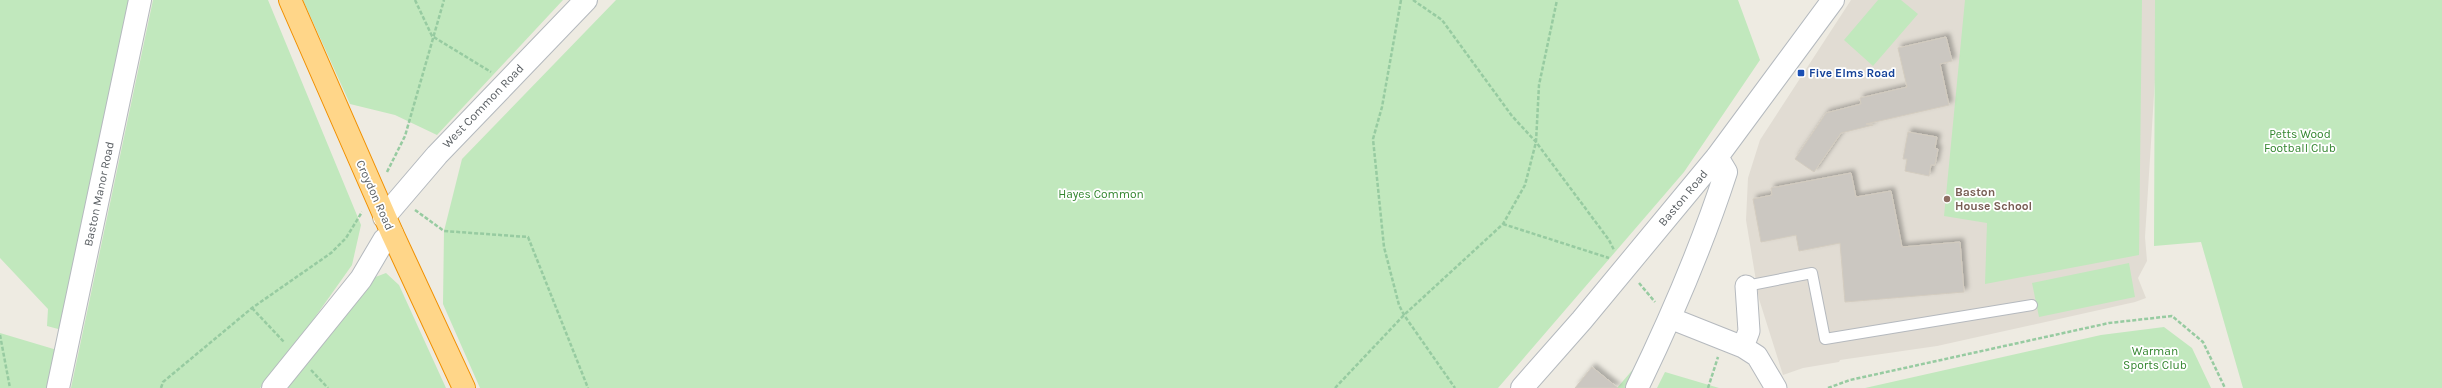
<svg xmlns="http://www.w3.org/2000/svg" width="2442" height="388" font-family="Karla,sans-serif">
	<defs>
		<filter id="shadow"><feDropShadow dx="3.5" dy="-3.5" stdDeviation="2" flood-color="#0004"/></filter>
	</defs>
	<rect width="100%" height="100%" fill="#eeebe2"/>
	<path fill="#e1dcd3" d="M1851,0h309l-15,237 2,24 -9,17 8,20 -11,4 -198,44 -97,14 -1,2 -36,6 -20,7 -24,-76 -13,-79 2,-42 12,-38z"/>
	<path fill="#c1e8bd" d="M0,0h130l-68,330 -15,-4 1,-17 -48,-51z
		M153,0h115l93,225 -9,40 -56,79 -36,44h-189z
		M303,0h260l-126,135 -42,-20 -45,-11z
		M616,0h1122l22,60 -76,112 -186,216h-1018l-37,-84 1,-73 18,-72z
		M1878,0h23l17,14 -45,52 -29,-26z
		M1965,0h177l-3,255 -154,29 2,-61 -43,-7z
		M2155,0h287v388h-199l-42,-146 -47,4z
		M2129,263l6,34 -96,20 -7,-34z
		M386,273l13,12 47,103h-164l83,-107z
		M2164,327l28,21 19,40h-346l236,-53z
		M0,333l57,17 -8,38h-49z
		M1635,367l-10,21h-8z
		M1665,372l54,16h-62z"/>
	<path fill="#cbc7c1" stroke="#d3ccc0" filter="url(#shadow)" d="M1946,37l6,24 -12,3 9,41 -83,19 7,1 -32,8 -27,39 -19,-13 31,-46 35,-9 -1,-6 47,-11 -9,-39z
		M1908,132l29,5 -2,11 3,1 -3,16h-4l-2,11 -24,-5 2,-12h-4z
		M1851,173l5,24 35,-6 11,56 58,-5 4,50 -119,10 -5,-59 -41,8 -3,-16 -35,7 -8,-43 19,-4 -1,-7z
		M1592,367l26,21h-43z"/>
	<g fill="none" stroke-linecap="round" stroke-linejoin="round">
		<defs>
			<path id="lane" d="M1746,286l66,-13 13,66 207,-34"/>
			<path id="street" d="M1670,318l73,29 14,9 19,32
				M1743,347l6,-16 -3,-45"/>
			<path id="secondary" d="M384,217l53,-62 149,-155
				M58,388l82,-388
				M273,388l88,-109 23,-39 8,-7
				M1522,388l60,-68 135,-163 116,-157
				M1637,388c34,-70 65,-142 89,-216l-9,-15"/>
			<path id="highway" d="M290,0l102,233 72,155"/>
		</defs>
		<use href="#lane" stroke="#b5b9be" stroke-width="12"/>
		<use href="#street" stroke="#b5b9be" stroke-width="23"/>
		<use href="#secondary" stroke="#b4b9be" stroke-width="24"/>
		<use href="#highway" stroke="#f19000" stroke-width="24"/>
		<path stroke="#97cba1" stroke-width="2.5" stroke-dasharray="4 2" stroke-linecap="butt" d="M415,0l17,36 59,36
			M1401,0l-19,107 -9,32 11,108 15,58 5,10 51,73
			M1413,0l29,20 70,96 24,26 73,98 5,10
			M387,172l18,-36 39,-136
			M415,210l29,21 84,6 60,151
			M1503,224l106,34
			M1639,283l16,19
			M252,308l32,34
			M0,335l10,53
			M311,370l17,18
			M161,388l2,-6 89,-74 79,-55 15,-15 16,-26
			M1335,388l69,-73 99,-91 22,-39 11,-43 3,-57 18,-85
			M1708,388l10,-31
			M1828,388l22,-8 259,-57 63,-7 31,26 22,46"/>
		<use href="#lane" stroke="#fff" stroke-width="10"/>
		<use href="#street" stroke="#fff" stroke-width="21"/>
		<use href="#secondary" stroke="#fff" stroke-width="22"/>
		<use href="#highway" stroke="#ffd689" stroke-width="22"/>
	</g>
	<rect fill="#1a4fb4" stroke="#fff" stroke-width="1.5" x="1797" y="69" width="8" height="8" rx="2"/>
	<circle fill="#8d6e63" stroke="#fff" stroke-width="1.5" cx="1947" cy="199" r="4"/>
	<g text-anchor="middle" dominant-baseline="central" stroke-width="3.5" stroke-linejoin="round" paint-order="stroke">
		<g font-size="12" font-weight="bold" fill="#164399" stroke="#fff" text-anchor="start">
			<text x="1809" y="73">Five Elms Road</text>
		</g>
		<g font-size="12" fill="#5b6064" stroke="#fff">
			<text transform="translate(483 106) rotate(-46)">West Common Road</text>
			<text transform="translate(99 194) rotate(-78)">Baston Manor Road</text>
			<text transform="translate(375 195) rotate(66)">Croydon Road</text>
			<text transform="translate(1683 198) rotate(-50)">Baston Road</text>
		</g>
		<g font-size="12" fill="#33862f" stroke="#fff">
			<text x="2300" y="134">Petts Wood<tspan x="2300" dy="14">Football Club</tspan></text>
			<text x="1101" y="194">Hayes Common</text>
			<text x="2155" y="351">Warman<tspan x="2155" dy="14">Sports Club</tspan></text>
		</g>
		<g font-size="12" font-weight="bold" fill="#785e54" stroke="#fff" text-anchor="start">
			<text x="1955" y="192">Baston<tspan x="1955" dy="14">House School</tspan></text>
		</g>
	</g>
</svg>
